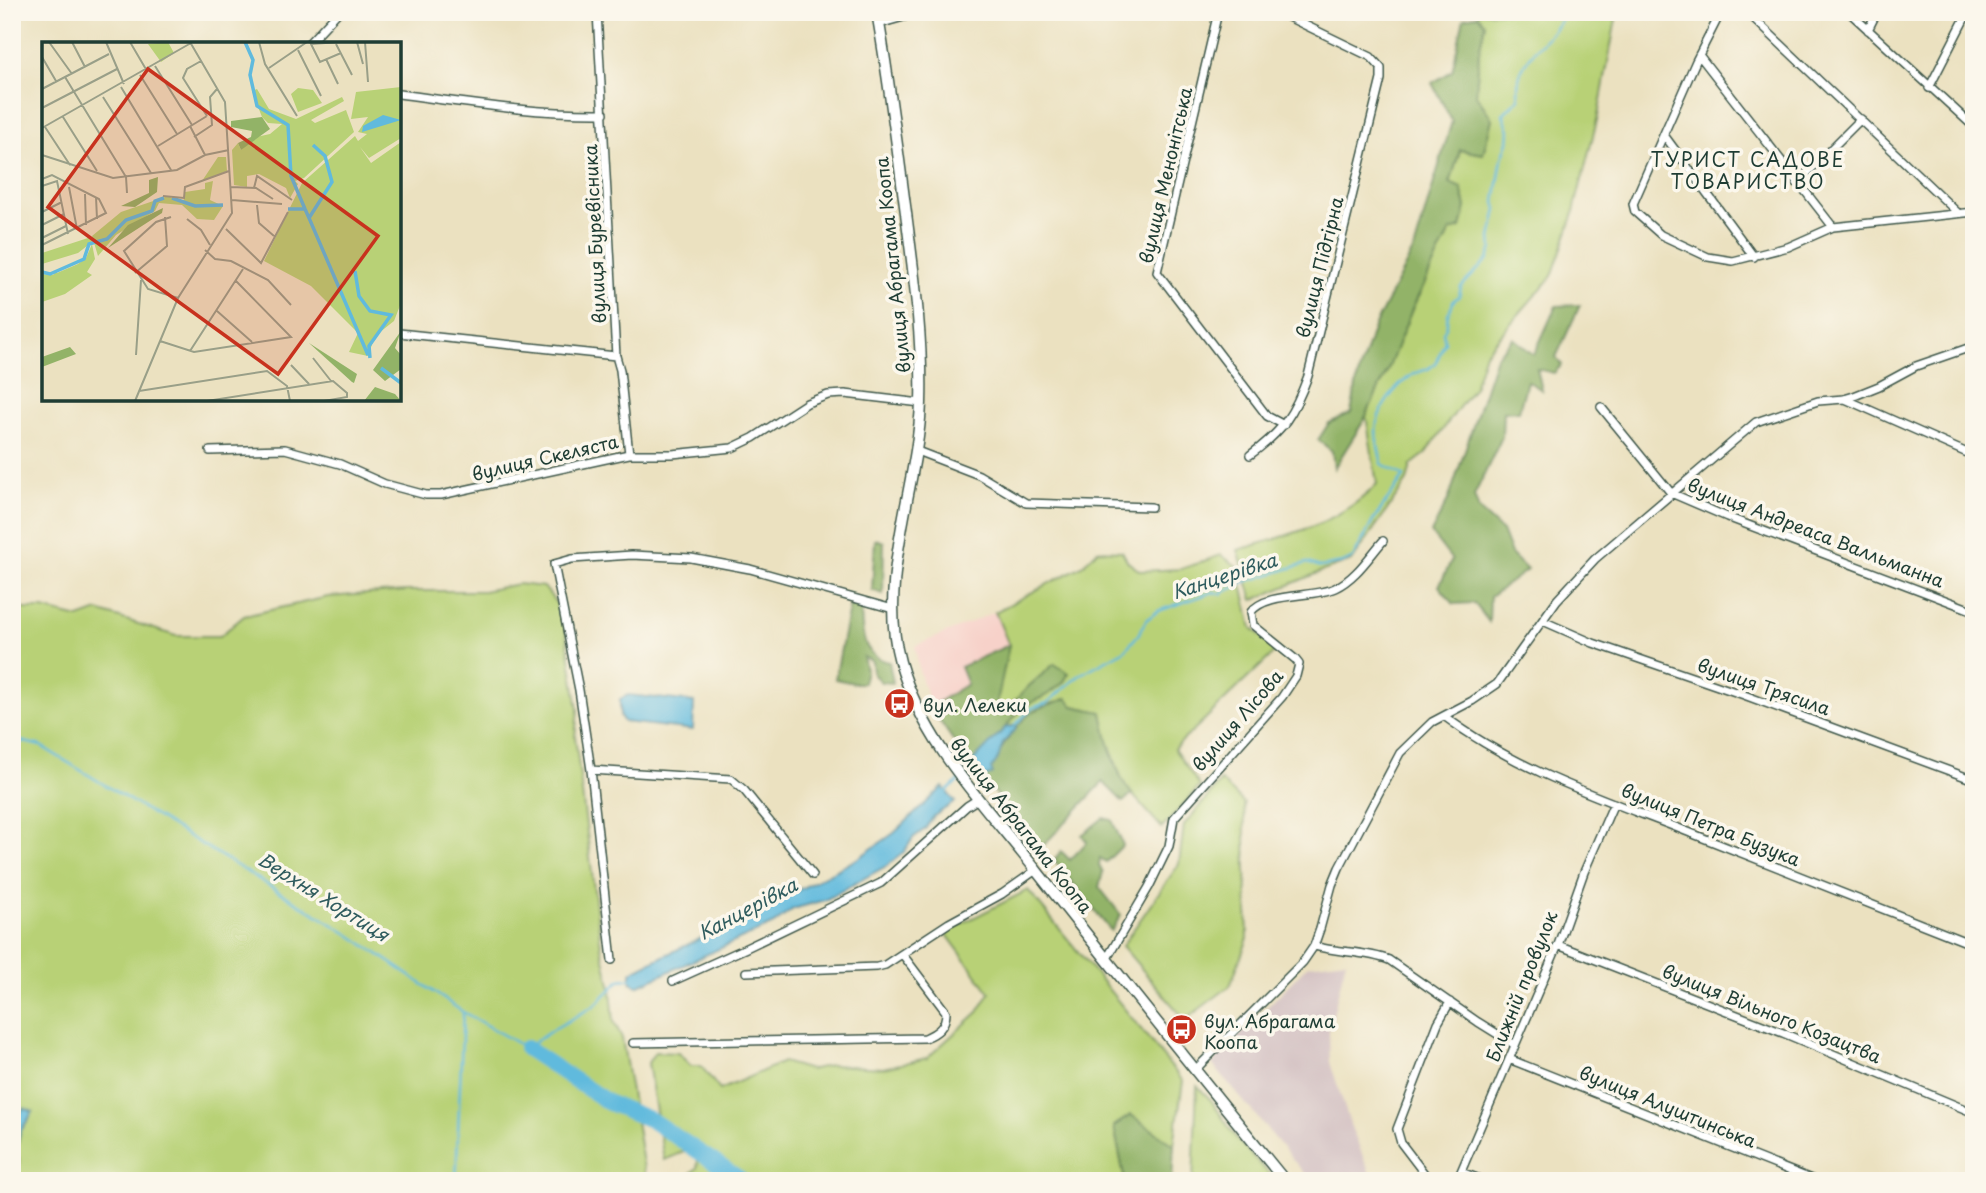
<svg xmlns="http://www.w3.org/2000/svg" width="1986" height="1193" font-family="'Playpen Sans',sans-serif">
	<rect width="100%" height="100%" fill="#fbf7ec"/>
	<filter id="ink" filterUnits="userSpaceOnUse"><feTurbulence type="fractalNoise" baseFrequency=".0143" numOctaves="2"/><feDisplacementMap in="SourceGraphic" scale="14" xChannelSelector="R" yChannelSelector="G"/><feConvolveMatrix kernelMatrix="1 2 1 2 8 2 1 2 1" color-interpolation-filters="sRGB"/></filter>
	<filter id="wash" filterUnits="userSpaceOnUse"><feTurbulence type="fractalNoise" baseFrequency=".00686" numOctaves="4" result="noise"/><feDisplacementMap in="SourceGraphic" scale="28" xChannelSelector="R" yChannelSelector="G"/><feGaussianBlur stdDeviation="1.57" result="paint"/><feColorMatrix in="noise" values="0 0 0 0 0 0 0 0 0 0 0 0 0 0 0 0 0 1.4 0 .05"/><feComposite in="paint" operator="in"/></filter>
	<g filter="url(#wash)">
		<rect width="100%" height="100%" fill="#ebe1c0"/>
		<path fill="#f7d1c9" d="M995,612l14,33 -49,22 7,17 -37,23 -11,-37 -4,-24z"/>
		<path fill="#d2bfc1" d="M1346,960l-17,72 1,30 21,65 22,54h-62l-99,-117 96,-99z"/>
		<path fill="#b8d176" stroke="#6c8755" stroke-width="2" d="M1478,12h129l9,7 -18,97 -26,103 -20,57 -67,77 -11,34 -49,67 -14,11 -4,16 -55,80 -32,11 -67,28 -15,-50c50,-15 102,-26 139,-66l-11,-68 47,-109 37,-76 11,-3 5,-22 -5,-18 -11,-4 10,-34 23,3 9,-34 -16,-24 3,-43 6,-28 -7,-9z
			M1098,550l24,1 6,11 12,9 41,-2 40,-14 17,12 14,61 25,22 -103,99 26,37 -38,42 -38,-43 -18,-50 -5,-23 -28,-6 -41,6 -16,17v-4l-11,3 19,-22 25,-12 5,-29 -25,21 -22,24 -12,-4 14,-61 -14,-33 87,-46z
			M518,584l26,3 19,25 15,98 -3,26 26,210 10,43 3,33 8,16 24,143h-633l-1,-10 7,-8v-5l-4,2 5,-28 13,-20 -16,3 -5,-9v-497h31l36,9 19,-7 78,25h44l24,-20 84,-19 79,-6h76z
			M1221,781l23,22 4,135 -18,48 -45,34 -63,-74 57,-82 5,-39z
			M1028,890l155,191 -9,64 -43,-30 -17,11 11,55h-443l15,-13 1,-9 -12,-8 -22,9 -16,-97 7,-11 23,1 13,13h10l19,24 63,-28 27,8 20,-5 53,3 44,-10 51,-46 12,-19 -45,-61z
			M1197,1086l14,14 27,41 38,40h-83z"/>
		<path fill="#92b367" stroke="#58784e" stroke-width="2" d="M1478,15l7,9 -6,28 -3,43 16,24 -9,35 -23,-4 -10,33 11,5 5,19 -5,21 -11,3 -37,76 -26,65 -24,50 -29,46 -2,-17 -14,-11 11,-17 22,-10 7,-37 16,-49 41,-80 37,-126 -20,-38 20,-12 12,-53z
			M1580,305l-24,52 6,8 -8,8 -17,-4 5,21 -15,-9 -8,30 -16,1 -1,25 -28,59 5,14 23,21 9,23 16,16 -37,27 -1,25 -15,-19 -20,1 -15,-18 13,-26 -21,-27 18,-35 47,-141 17,-19 21,17 22,-49z
			M875,539l9,3 -1,52 -11,-4z
			M850,603l11,3c1,25 -1,49 28,56l4,21 -12,-1 -8,-8 -1,-13 -9,-4 3,13 -3,13h-9l-19,-4z
			M1009,645l-13,62 11,2 22,-23 25,-22 15,9 -6,10 -14,11 -25,12 -42,48 -13,9 -39,-56 37,-23 -7,-17z
			M1067,698l6,8 29,6c5,27 12,61 30,82l-9,8 -20,-20 -61,65 -60,-69c17,-20 27,-49 49,-65 10,-7 25,-10 36,-15z
			M1103,818l9,2 11,25 -17,17 -6,-4 -1,8 4,6 -4,15 22,28 -10,16 -57,-71 7,-9 9,9 17,-18 -5,-7z
			M1131,1115l43,30 -2,36h-47l-11,-55z"/>
		<path fill="#60badd" stroke="#407c88" stroke-width="2" d="M628,695l66,7 -1,28 -69,-8 -4,-6v-17z
			M1016,725v4l-13,14 -5,16 -7,10 2,5 -11,4 -10,-12 2,-6 31,-32z
			M943,787l12,15 -21,14 -9,13 -12,9 -9,14 -16,13 -63,35 -32,9 -19,15 -137,62 -6,-4v-10l18,-9 110,-52 98,-52 37,-26z
			M12,1106l5,9 7,-7 9,4 -13,20 -8,35z"/>
		<g fill="none" stroke-linecap="round" stroke-linejoin="round">
			<path stroke="#60badd" stroke-width="2.5" d="M1015,725l17,-17 15,-5 34,-29 44,-24 13,-15 8,-15 12,-9 55,-19 8,2c6,-5 15,-5 20,-11l66,-20 13,4 23,-4 10,-5 20,-37 31,-45 -22,-12c-2,-10 -6,-23 -6,-34 1,-21 19,-43 36,-55 6,-4 15,-4 20,-9 7,-5 8,-16 13,-24l-2,-10c6,-7 3,-10 5,-18 2,-5 5,-7 5,-13l6,-5 2,-9 27,-28 4,-11 -1,-10 6,-29 -2,-7 7,-44 6,-16 1,-12 -6,-16 16,-16c-8,-40 32,-55 47,-86
				M12,739l29,7 309,189 113,77 -7,169
				M966,775l10,-10
				M945,793l16,-14
				M463,1012l63,36 28,-19 40,-23 26,-26 14,-2"/>
			<path stroke="#60badd" stroke-width="16" d="M526,1048l83,55 42,17 92,61"/>
		</g>
	</g>
	<g filter="url(#ink)">
		<g fill="none" stroke-linecap="round" stroke-linejoin="round">
			<defs>
				<path id="minor" d="M597,12l19,344 4,14 9,84
					M1218,12l-61,260 110,144 17,9
					M1721,12l-25,49 -63,143 2,8 26,23 47,22 25,4 55,-14 45,-20 141,-15
					M1747,12l211,201
					M1849,12l125,115
					M879,24l42,-12
					M1868,30l9,-18
					M308,44l30,-32
					M1699,55l134,172
					M1929,88l39,-76
					M399,94c68,9 137,20 205,19
					M1664,135l90,122
					M1797,183l64,-64
					M399,333l217,23
					M1845,399l129,57
					M1601,407l70,86 56,24 247,94
					M210,451l75,-2 55,15 45,20 41,11h15l188,-41h43l60,-6 21,-10 54,-35 21,-8 17,-1 76,9
					M917,451l62,24 47,28 125,4
					M1250,455c33,-24 44,-41 58,-79l73,-297v-11l-10,-11 -93,-45
					M1543,621l50,22 151,52 230,85
					M1444,716c69,52 154,81 234,112 98,39 197,78 296,117
					M591,770l140,9 13,11 69,85
					M1558,945l225,88 191,80
					M1314,946c25,7 52,5 75,14l89,62 37,23
					M612,960l-21,-190 -12,-80 -25,-126 18,-5 60,-4 59,3 59,11 143,40
					M1106,960l43,-73 20,-41 5,-28 108,-121 14,-21 3,-12 -4,-5 -42,-34 -2,-13c15,-20 61,-14 84,-24 20,-9 34,-31 48,-47
					M746,972l131,-5 8,-2 64,-42 53,-29 34,-24
					M673,981l71,-32 137,-66 86,-77 11,-7
					M633,1043l292,-5c12,-5 21,-11 21,-26l-43,-57
					M1509,1059l307,122
					M1195,1070l108,-108 11,-16 6,-17 12,-44 7,-17 61,-115 32,-31 40,-21 25,-17 60,-84 38,-41 161,-137 62,-21 26,-2 10,-3 25,-10 37,-20 58,-20
					M1461,1172l24,9
					M1430,1181l-29,-38 -4,-14 41,-106 12,-21
					M1457,1181l101,-236 26,-73 30,-69"/>
				<path id="primary" d="M877,12c12,67 20,134 29,201 8,63 17,126 15,190 -3,83 -44,177 -21,259 24,84 87,145 139,212 81,103 163,205 246,307"/>
			</defs>
			<use href="#minor" stroke="#3e5649" stroke-width="10"/>
			<use href="#primary" stroke="#3e5649" stroke-width="13"/>
			<use href="#minor" stroke="#fff" stroke-width="7"/>
			<use href="#primary" stroke="#fff" stroke-width="10"/>
		</g>
	</g>
	<defs>
		<symbol id="bus-disc" viewBox="-11 -11 22 22"><circle r="9.5" fill="#c8321e" stroke="#fbf7ec"/><path d="M-5-6H5V4H4V6H2V4H-2V6H-4V4H-5ZM-3.5-4V0h7V-4ZM-3.5 1.2v1.5H-2V1.2ZM2 1.2v1.5H3.5V1.2Z" fill="#fff"/></symbol>
	</defs>
	<g fill-rule="evenodd">
		<use href="#bus-disc" x="882" y="686" width="35" height="35"/>
		<use href="#bus-disc" x="1164" y="1012" width="35" height="35"/>
	</g>
	<g text-anchor="middle" dominant-baseline="central" stroke-width="7" stroke-linejoin="round" paint-order="stroke">
		<g font-size="18" fill="#1f3d34" stroke="#fbf7ec">
			<text transform="translate(1165 175) rotate(-77)">вулиця Менонітська</text>
			<text transform="translate(594 234) rotate(-93)">вулиця Буревісника</text>
			<text transform="translate(892 265) rotate(-96)">вулиця Абрагама Коопа</text>
			<text transform="translate(1319 267) rotate(-76)">вулиця Підгірна</text>
			<text transform="translate(545 457) rotate(-13)">вулиця Скеляста</text>
			<text transform="translate(1816 532) rotate(21)">вулиця Андреаса Валльманна</text>
			<text transform="translate(1764 686) rotate(19)">вулиця Трясила</text>
			<text transform="translate(1237 720) rotate(-49)">вулиця Лісова</text>
			<text transform="translate(1711 824) rotate(22)">вулиця Петра Бузука</text>
			<text transform="translate(1022 825) rotate(52)">вулиця Абрагама Коопа</text>
			<text transform="translate(1521 986) rotate(-68)">Ближній провулок</text>
			<text transform="translate(1772 1013) rotate(22)">вулиця Вільного Козацтва</text>
			<text transform="translate(1668 1106) rotate(22)">вулиця Алуштинська</text>
		</g>
		<g font-size="18" fill="#1f3d34" stroke="#fbf7ec" text-anchor="start">
			<text x="923" y="704">вул. Лелеки</text>
			<text x="1204" y="1020">вул. Абрагама<tspan x="1204" dy="21">Коопа</tspan></text>
		</g>
		<g font-size="19" letter-spacing="2" fill="#1f3d34" stroke="#fbf7ec">
			<text x="1748" y="159">ТУРИСТ САДОВЕ<tspan x="1748" dy="22">ТОВАРИСТВО</tspan></text>
		</g>
		<g font-size="19" font-style="italic" fill="#2f5c5e" stroke="#fbf7ec">
			<text transform="translate(1224 575) rotate(-18)">Канцерівка</text>
			<text transform="translate(324 896) rotate(32)">Верхня Хортиця</text>
			<text transform="translate(747 908) rotate(-28)">Канцерівка</text>
		</g>
	</g>
	<g transform="translate(42 42)">
		<rect width="359" height="359" fill="#ebe1c0"/>
		<path d="M126,0l6,11 -13,9 -13,-18zM359,45v51l-32,20 -9,-11 11,16 30,-21v161l-7,18 -19,15 -7,20 -19,-4 9,-19 -47,-47 -47,-25 38,-78 53,-47 3,5 9,-7 -9,-2 10,-15 -17,2 5,-27zM256,46l15,2 9,13 -24,9 -7,-18zM215,47l12,20 27,10 46,-22 2,4 -33,19 4,3 31,-13 8,22 -50,46 -9,3 3,3 -8,14 -4,-10 -27,-14 -12,2v11l-13,-2 -2,-35 6,-7 3,7 11,-12 18,-4 12,-10 -14,-1 -6,-6 -10,-26zM176,115h8l1,14 -25,10zM171,139l-3,19 13,6 -9,14 -17,-1 -15,-14 -23,-2 -4,8 -39,24 -18,21 -6,-20 29,-24 47,-16 15,7 2,-11 20,-3v-6zM49,195l1,5 -14,11 -36,11v-11zM50,202l3,15 -8,13 5,3 -27,19 -23,8v-28l11,1 5,-6 -1,4 21,-9 8,-6z" fill="#b8d176"/>
		<path d="M220,75l8,12 -29,21 -3,-7 13,-6 1,-6 -21,-4v-6zM116,135l-1,15 -22,15 -14,-1 28,-13v-13zM121,166l-1,5 -54,35 20,-23zM359,289l-6,17 6,7v14l-16,12 -12,-11zM267,301l48,31 -3,9 -2,-1zM28,305l6,7 -34,13v-10zM333,345l20,7 6,7h-37z" fill="#92b367"/>
		<path d="M341,73l18,5 -39,12 1,-6z" fill="#60badd"/>
		<path fill="none" stroke="#60badd" stroke-width="3.5" d="M203,0l8,18 -3,15 7,31 31,19 3,51 14,33M271,103l12,11 7,26 -23,36 59,137M130,156l23,8 28,-1M246,167h17l4,9M313,229l4,25 11,15 21,4 -22,31 1,12M0,230l8,2 34,-15 5,-15 18,-5 19,-19 26,-9 3,-10 9,-3M339,326l20,15"/>
		<path fill="none" stroke="#999f88" stroke-width="2" d="M7,0l23,32M30,0l13,25M64,0l18,42M88,0l17,29M217,0l6,22 32,52M268,0l10,20 21,-9M315,0l6,22M323,0l3,40M269,2l29,-2M294,2l16,31M256,8l23,46M0,15l14,24M284,17l12,25M159,19l-14,8 -4,9 24,38M113,24l37,59M227,26l38,-26M98,33l37,59M23,35l61,100 1,16M79,45l50,83M0,47l67,-35M61,55l48,76M0,66l75,-39M21,75l34,54M148,84l15,29M3,85l25,38M0,86l149,-85M152,95l18,-12 -2,-28 7,-8M116,104l49,-30M0,113l71,23 64,-8 28,-15 24,-5M0,137l10,-4 47,24 7,14 -64,32M0,144l15,-5 11,53M27,145l8,42M189,145l25,1 17,11M212,146l3,-12 35,24M43,152l1,31M121,154l21,2 1,-11 44,-16M54,155l1,22M190,158l50,4M215,163l2,18 15,13M0,170l20,-10M129,175l-15,5 -32,29 24,38 30,9M145,177l14,11 9,15M0,183l22,-11M184,187l35,34 27,-51M0,196l24,-12M163,208l10,9 16,2 37,19 23,25M93,231l32,-27 -2,-29M175,269l35,31M118,299l34,11 97,-15 -55,-56M148,309l53,-82M94,313l5,-75M271,316l18,23M249,323l18,19M97,349l128,-20 20,15 3,15M93,359l43,-103 54,-85 -7,-111 -35,-60M165,359l126,-20 14,12v4l-23,4"/>
		<path fill="#c8321e" fill-opacity="0.15" stroke="#c8321e" stroke-width="3.5" d="M106,27l230,167 -100,138 -230,-167z"/>
		<rect width="359" height="359" fill="none" stroke="#1f3d34" stroke-width="3.5"/>
	</g>
	<rect width="1986" height="1193" fill="none" stroke="#fbf7ec" stroke-width="42"/>
</svg>
